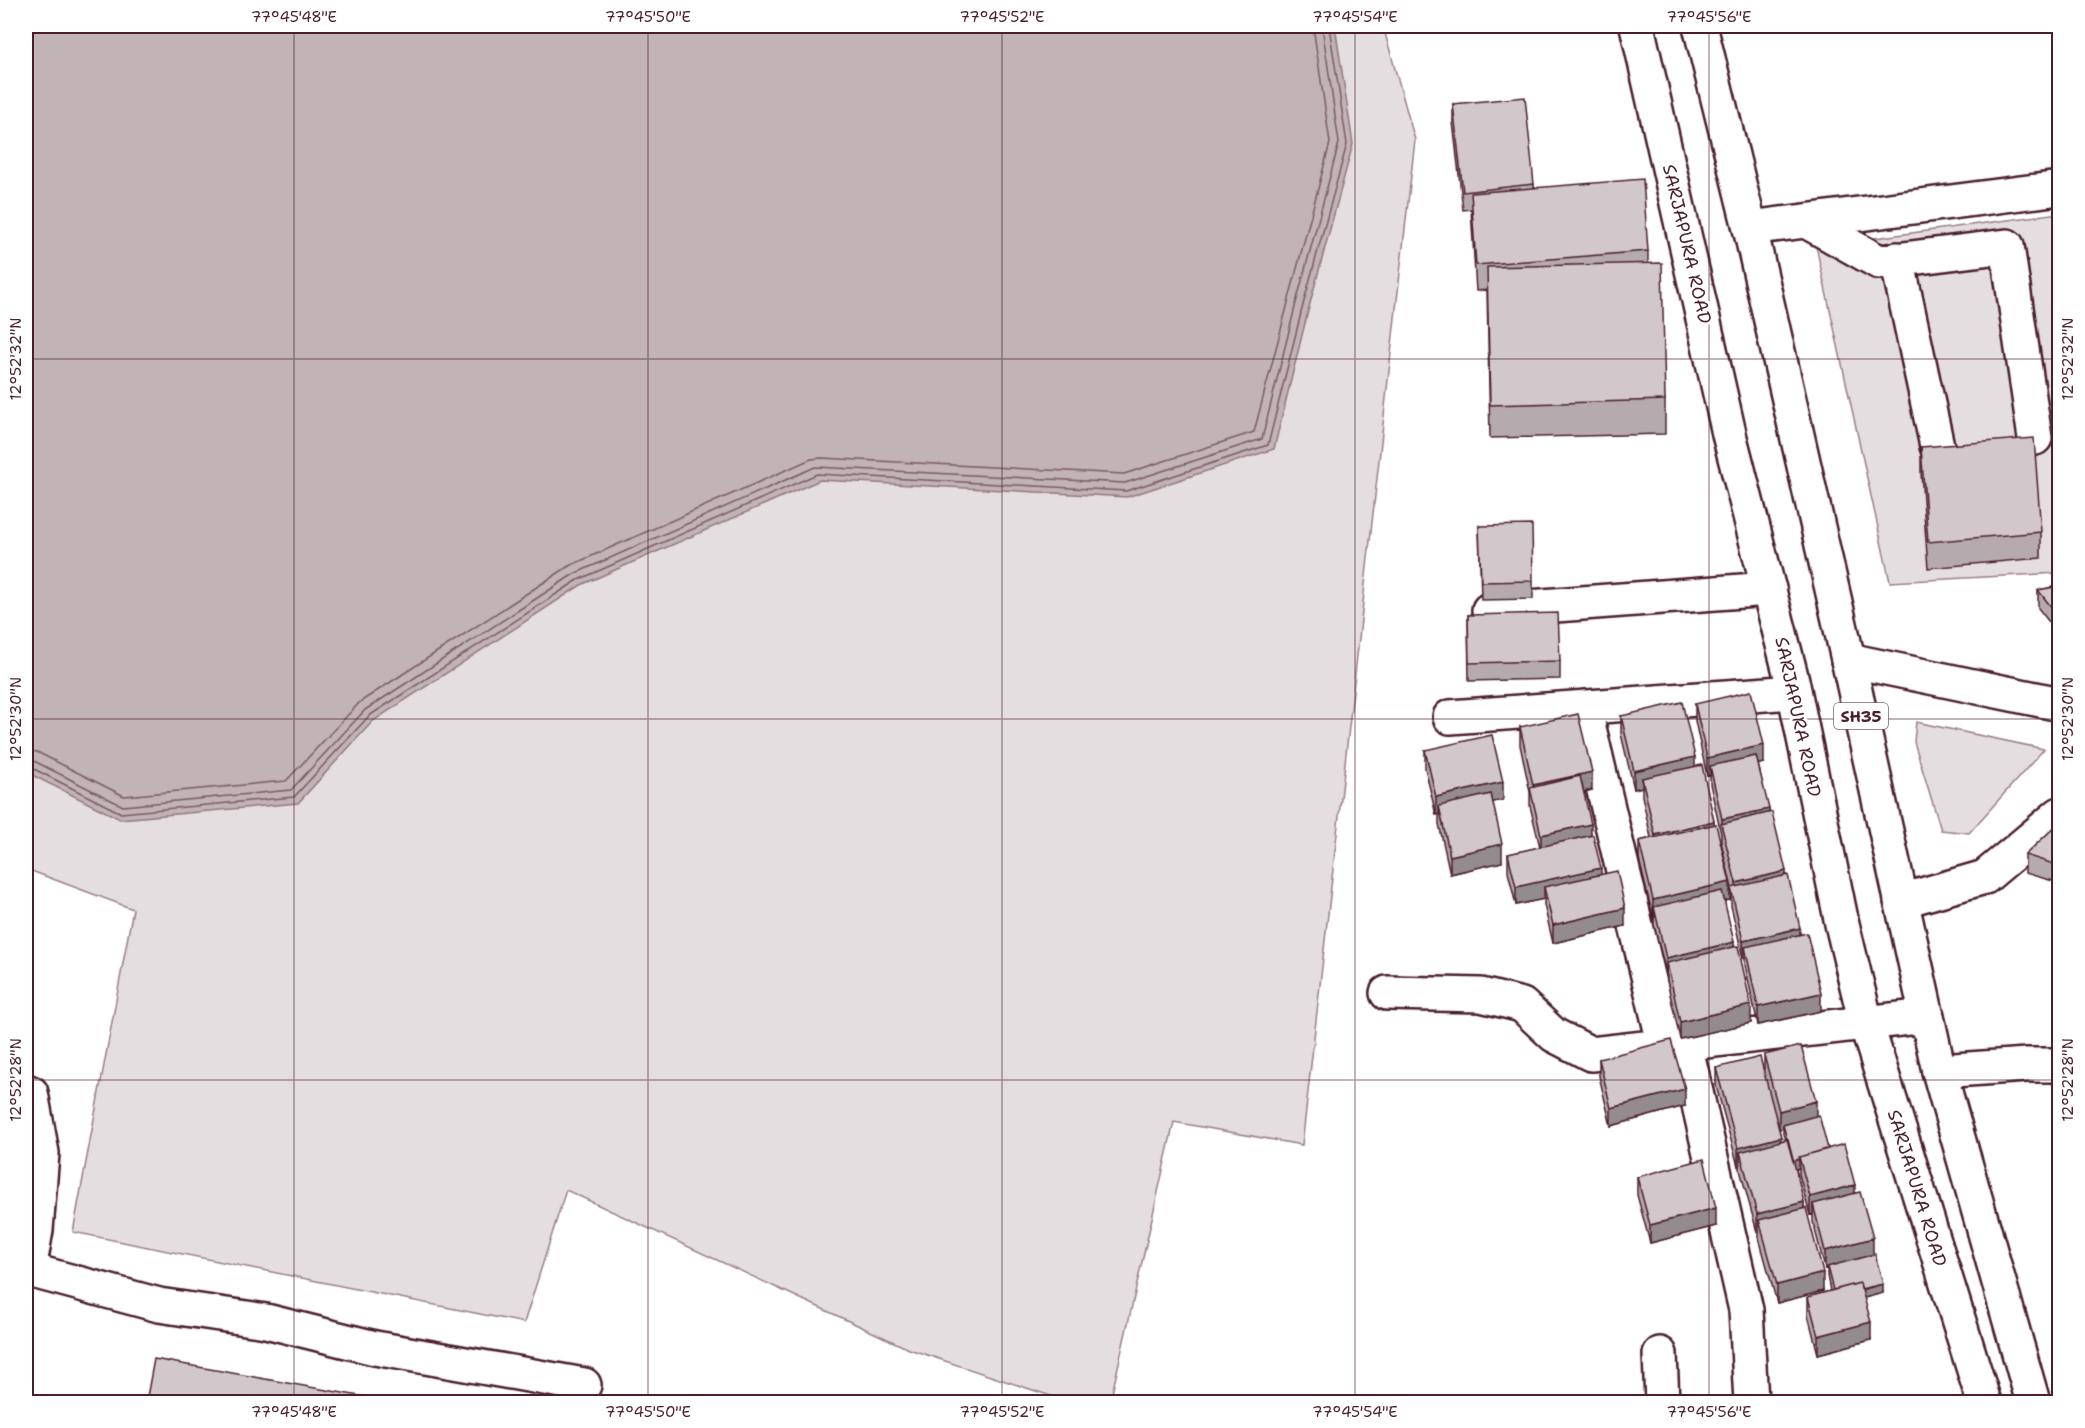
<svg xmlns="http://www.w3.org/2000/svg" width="2085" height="1428" font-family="'Shantell Sans',sans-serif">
	<rect width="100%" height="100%" fill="#fff"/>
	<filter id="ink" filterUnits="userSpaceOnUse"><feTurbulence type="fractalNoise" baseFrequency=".0167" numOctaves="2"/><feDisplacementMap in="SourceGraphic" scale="12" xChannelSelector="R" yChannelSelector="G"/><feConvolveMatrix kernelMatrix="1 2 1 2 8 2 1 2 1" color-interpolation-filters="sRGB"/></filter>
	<g filter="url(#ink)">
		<path fill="#e5dee0" stroke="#987e86" stroke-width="1.5" d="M26,26h1357l32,114 -113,1005 -128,-23 -64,280h-41l-160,-53 -343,-159 -42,133 -451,-91 60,-323 -107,-40z
			M2059,213v360l-169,9 -74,-336z
			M1916,722l128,27 -75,84 -28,-3 -27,-88z"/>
		<path fill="#c1b3b6" stroke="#91787e" stroke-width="1.5" d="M26,26h1309l18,118 -44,163 -35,142 -147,48 -307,-17 -239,105 -208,136 -75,82 -178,16 -94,-47z"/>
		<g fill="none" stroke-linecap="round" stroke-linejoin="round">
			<path stroke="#7a5a63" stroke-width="1.5" d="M26,750l11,2 87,44 162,-15 74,-79 209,-136 242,-107 10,-1 303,16 130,-42 76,-289 -17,-117
				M26,759l8,2 89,45 168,-16 74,-80 209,-136 241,-107 310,16 137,-44 34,-136 43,-160 -17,-117
				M26,767h4l91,46 173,-16 75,-81 209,-136 239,-106 309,17 142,-46 35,-140 44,-161 -18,-118"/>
			<defs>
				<path id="minor" d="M1806,221l73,41 128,-16 28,192
					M1750,228l310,-40
					M1897,259l40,187
					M1489,610l280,-21
					M1848,660l212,44
					M1584,707l81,340
					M1450,717l344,-25
					M1901,901l84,-24 75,-63
					M1387,993l94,2 41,10 32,30 37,19 336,-38
					M1685,1044l61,266 5,92
					M1939,1071l88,-6h33
					M26,1091l5,2 11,60 -6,77 -7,40 130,35 107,16 109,27 209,37
					M1660,1354l2,48"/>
				<path id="major" d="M1637,26l93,412 62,242 50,244 24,99 118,379
					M1700,26l50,202 102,449 87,394 94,331"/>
			</defs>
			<use href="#minor" stroke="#4a1f2b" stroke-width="38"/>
			<use href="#major" stroke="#4a1f2b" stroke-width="38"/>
			<use href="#minor" stroke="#fff" stroke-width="33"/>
			<use href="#major" stroke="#fff" stroke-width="33"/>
		</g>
		<path fill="#b5abaf" stroke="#4a1f2b" stroke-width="1.5" fill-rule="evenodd" d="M1453,104l81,80v4l114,63v12l17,137v34l-175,4 -3,-148 -11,1 -5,-82 -8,1 -10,-88z
			M1921,447l120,85v26l-113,10 -7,-95z
			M1479,526l54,55v18l-52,1z
			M2060,586v50l-22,-28v-18z
			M1468,615l92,46v18l-91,2z
			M1695,704l69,59 -6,1 11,49 17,62 14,59 21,77 -63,14 -13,-60v-7h-2l-12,-52v-18h1l-11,-46v-8l-11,-50v-9l-3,1 -12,-55z
			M1621,716l74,51 19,57 16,76 -6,1 27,122 -71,16 -13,-59v-4l-13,-51v-8h-1l-14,-58v-18l12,-3 -9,-42v-9l-8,2 -13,-55z
			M1520,727l72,63 -8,2 7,43 10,40 24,51 -72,17 -9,-38v-6l-28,6 -8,-33v-18l32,-7 -10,-41v-14l-10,-47z
			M1425,750l78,50 -10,2 9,60 -52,12 -11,-50v-10l-3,1 -11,-47z
			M2060,822v61l-35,-10v-18z
			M1764,1055l52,61 12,33 27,44 18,62 10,38 -19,5 7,42 -53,14 -10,-39v-18l22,-6 -3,-15v-8l-2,1 -12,-47v-8l-3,1 -11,-41v-6l-3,1 27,122 -46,12 -18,-65v-6h-2l-17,-62v-4h-2l-22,-80v-18l48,1zM1783,1128v6l2,6 -4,1 -2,-12z
			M1599,1059l86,47 -74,20 -12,-50z
			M1637,1177l79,49 -66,17 -13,-48z"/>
		<path fill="#938b8e" stroke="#4a1f2b" stroke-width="1.5" d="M1764,745v18l-52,12 -2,-9v9l-3,1v-18z
			M1695,757v18l-53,3v9l-8,2v-18z
			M1592,772v18l-58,13 -1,-18z
			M1503,782v18l-62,14 -2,-8v8l-3,1v-18z
			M1769,809v18l-47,-1v-7z
			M1714,821v18l-59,14v-18z
			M1591,824v18l-50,11v-18z
			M1502,844v18l-52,12v-18z
			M1601,868v18l-57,1v12l-28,6v-18z
			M1786,871v18l-50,12v-18z
			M1730,882v18l-74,17 -2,-10v10h-1v-17z
			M1625,908v18l-72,17v-18z
			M1800,928v17l-55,2v11h-2v-17z
			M1734,942v18l-67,3 -1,13v-18z
			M1821,993v18l-63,14v-18z
			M1751,1005v18l-71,16v-17z
			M1685,1089v17l-74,20v-18z
			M1816,1101v18l-33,6v3l-4,1v-18z
			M1781,1137v17l-41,-2v14h-2v-18z
			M1799,1159v9l-6,2v-9z
			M1855,1185v18l-42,1v10l-3,1v-18z
			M1804,1202v18h-45v12h-2v-18z
			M1716,1208v18l-66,17v-18z
			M1873,1238v18l-48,13v-18z
			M1823,1273v18l-46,12v-18z
			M1883,1284v9l-49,13v-9z
			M1871,1322v18l-53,14v-18z"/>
		<path fill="#d2c7cb" stroke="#4a1f2b" stroke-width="1.5" d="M1525,97l9,87 -71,8 -10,-88z
			M1643,179l5,72 -172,14 -5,-72z
			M1662,263l3,137 -175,5 -3,-138z
			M2034,438l7,94 -113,10 -7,-95z
			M1532,525l1,56 -52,1 -2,-56z
			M2060,586v32l-22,-28z
			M1558,613l2,48 -91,2 -1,-48z
			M1751,691l13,54 -57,13 -12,-54z
			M1682,702l13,55 -61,14 -13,-55z
			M1578,714l14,58 -59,13 -13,-58z
			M1492,735l11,47 -67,15 -11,-47z
			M1756,756l13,53 -47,10 -12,-53z
			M1702,765l12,56 -59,14 -13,-57z
			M1580,776l11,48 -50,11 -11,-47z
			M1491,794l11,50 -52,12 -11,-50z
			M1772,812l14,59 -50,12 -15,-59z
			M2060,822v44l-35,-11z
			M1716,824l14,58 -77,18 -14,-59z
			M1593,835l8,33 -85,19 -8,-33z
			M1617,871l8,37 -72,17 -9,-38z
			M1788,875l12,53 -57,13 -12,-53z
			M1722,891l12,51 -68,16 -12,-51z
			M1807,933l14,60 -63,14 -13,-60z
			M1738,946l13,59 -71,17 -13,-59z
			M1671,1040l14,49 -74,19 -12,-49z
			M1801,1046l15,55 -37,10 -15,-56z
			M1760,1057l21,80 -43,11 -22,-80z
			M1819,1115l9,34 -29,8v2l-6,2 -10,-36z
			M1788,1139l16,63 -47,12 -17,-62z
			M1844,1144l11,41 -45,12 -11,-40z
			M1704,1159l12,49 -66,17 -13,-48z
			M1860,1192l13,46 -48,13 -12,-47z
			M1806,1208l17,65 -46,12 -18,-65z
			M1875,1254l8,30 -22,5 -1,-6 -27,7 -6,-23z
			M1860,1283l11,39 -53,14 -10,-39z
			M154,1359l239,43h-247z"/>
	</g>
	<path fill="none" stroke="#4a1f2b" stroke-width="1.5" stroke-opacity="0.45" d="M294,26v1376M648,26v1376M1002,26v1376M1355,26v1376M1709,26v1376M26,359h2034M26,719h2034M26,1080h2034"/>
	<g text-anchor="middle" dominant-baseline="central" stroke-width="6" stroke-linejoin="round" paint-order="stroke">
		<rect fill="#fff" stroke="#80626b" stroke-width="1.5" x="1834" y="703" width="54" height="26" rx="4.5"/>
		<g font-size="16" font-weight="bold" fill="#4a1f2b">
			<text x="1861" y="716">SH35</text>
		</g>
		<g font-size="18" fill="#4a1f2b" stroke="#fff">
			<text transform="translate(1687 244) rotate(77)">SARJAPURA ROAD</text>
			<text transform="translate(1798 717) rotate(78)">SARJAPURA ROAD</text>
			<text transform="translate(1917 1188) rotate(73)">SARJAPURA ROAD</text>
		</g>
	</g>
	<rect width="2085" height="1428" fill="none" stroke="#fff" stroke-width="66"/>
	<rect x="33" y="33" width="2019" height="1362" fill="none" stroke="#4a1f2b" stroke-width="2"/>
	<g font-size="15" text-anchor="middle" fill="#4a1f2b">
		<text x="294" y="22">77°45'48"E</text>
		<text x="648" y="22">77°45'50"E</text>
		<text x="1002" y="22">77°45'52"E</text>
		<text x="1355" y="22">77°45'54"E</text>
		<text x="1709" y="22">77°45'56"E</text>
		<text transform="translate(16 359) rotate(-90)" y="5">12°52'32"N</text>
		<text transform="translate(2068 359) rotate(-90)" y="5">12°52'32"N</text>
		<text transform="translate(16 719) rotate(-90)" y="5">12°52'30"N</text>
		<text transform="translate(2068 719) rotate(-90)" y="5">12°52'30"N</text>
		<text transform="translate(16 1080) rotate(-90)" y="5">12°52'28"N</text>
		<text transform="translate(2068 1080) rotate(-90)" y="5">12°52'28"N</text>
		<text x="294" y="1417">77°45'48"E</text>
		<text x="648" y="1417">77°45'50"E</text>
		<text x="1002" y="1417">77°45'52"E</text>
		<text x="1355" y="1417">77°45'54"E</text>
		<text x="1709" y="1417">77°45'56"E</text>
	</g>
</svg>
